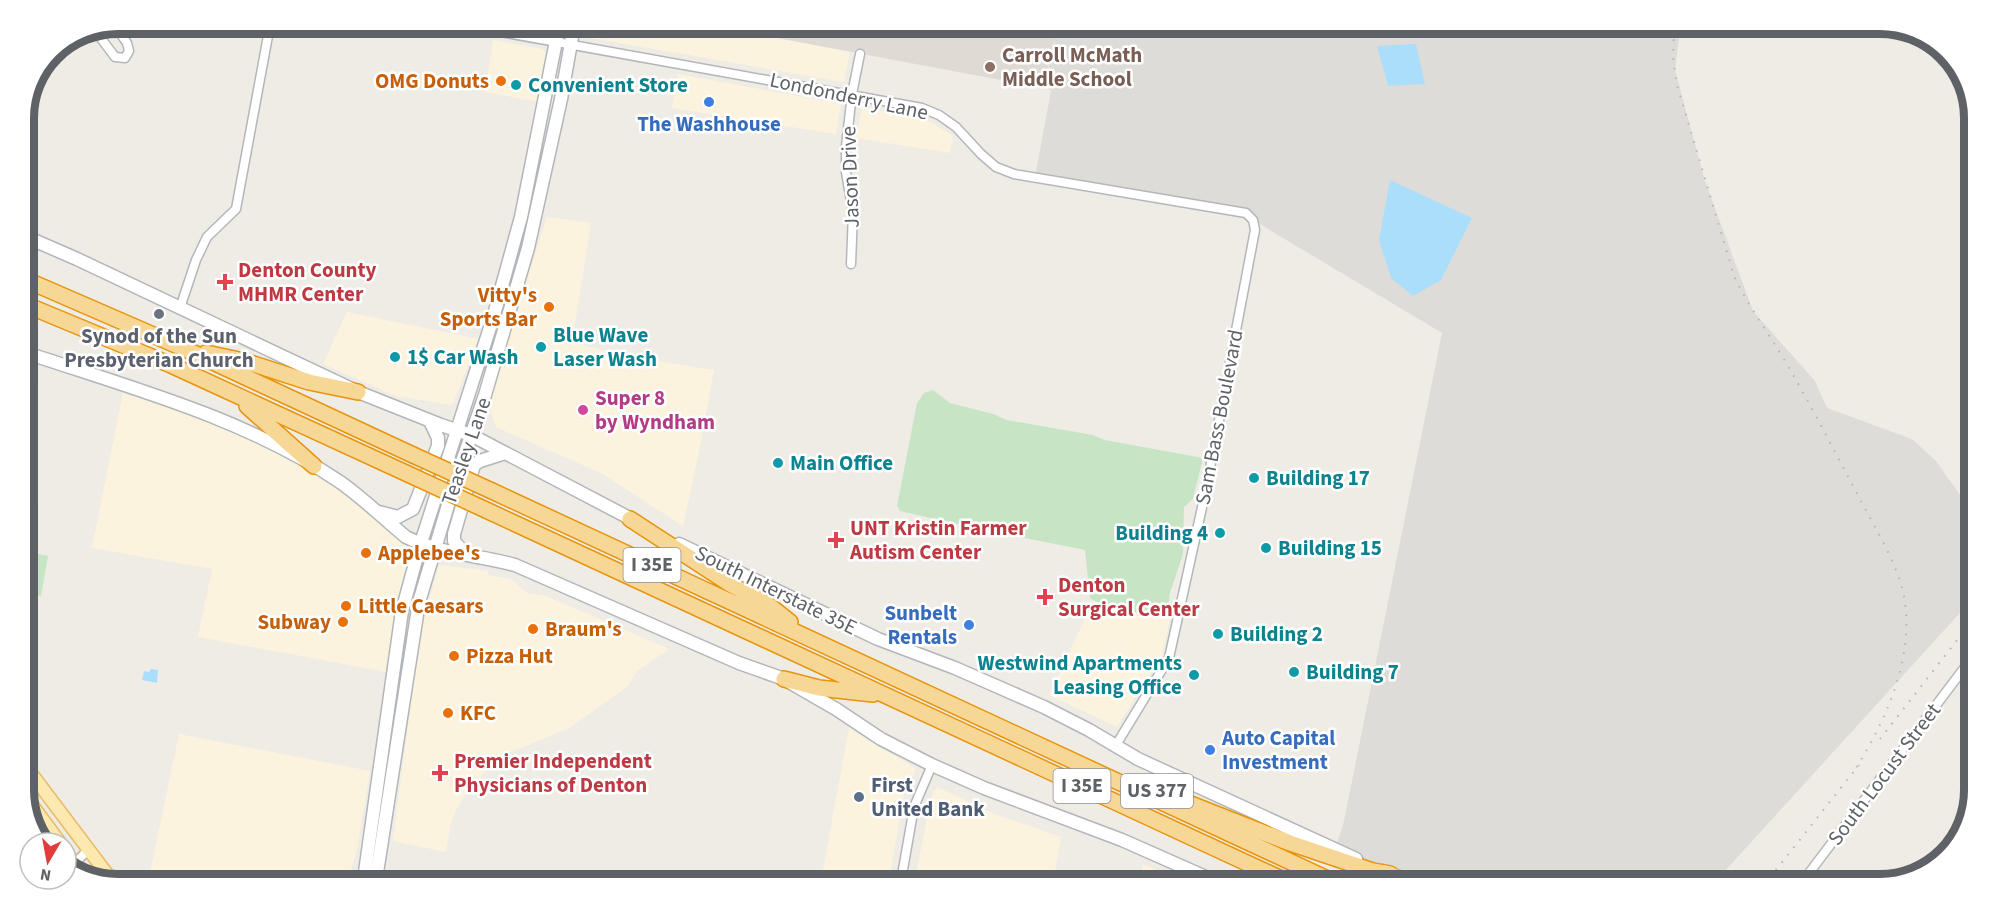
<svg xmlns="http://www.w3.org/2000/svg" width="1998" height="909" font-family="'Source Sans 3',sans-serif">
	<rect width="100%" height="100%" fill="#efece6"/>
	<path fill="#fcf3de" d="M583,26h132l135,25 -6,31 -259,-45 -3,-2z
		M493,40l50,9 5,8 -8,45 -55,-10z
		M678,74l163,30 -5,30 -164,-26z
		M862,108l57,9 13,6 21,13 -3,17 -94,-15z
		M547,217l44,6 -19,120 67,15 75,12 -15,82 -16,74 -82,-53 -105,-46 -8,-24z
		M347,312l132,27 -27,66 -56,-9 -73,-32z
		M123,393l61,19 48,18 81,39 82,63 15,15 1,6 -13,50 -11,69 -189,-35 14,-68 -120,-21z
		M439,565l49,6v4l23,4 16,14 19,3 123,53 -33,23 -8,14 -57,41 -62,26 -21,16 -22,24 -11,19 -4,11 -5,29 -53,-11 27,-209z
		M1097,593l76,12 -11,50 -45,72 -68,-32z
		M849,728l67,41 -11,19 -16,93h-68z
		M179,734l191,37 -13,78 -8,30 -200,-1z
		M937,787l60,28 64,22 -8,45 -138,-1 12,-64 6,-24z
		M1143,864l39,18h-43z"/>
	<path fill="#dedcd8" d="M1056,28l624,2 -5,40 30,111 48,130 62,70 12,27 85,31 24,22 34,48 -1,94 -256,281 -280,-1 -98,-33 9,-29 98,-488 -189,-113 -7,-7 -211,-36 16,-86 -5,-9z"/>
	<path fill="#dfdbd4" d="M758,27l298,1 -12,60 -288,-54z"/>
	<path fill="#c7e5c4" d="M715,26l43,1 -2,7z
		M933,390l17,13 43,11 14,6 86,15 12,5 98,18 -10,41 -9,8 -1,47 -13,39 -3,21c-21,2 -60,-4 -77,-16l-5,-48 -115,-23 -70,-16 -3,-5 20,-103 7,-10z
		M29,552l19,4 -7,40 -17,-4v-16z"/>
	<path fill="#abdefa" d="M1416,44l9,40 -37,2 -11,-40z
		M1390,180l82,38 -31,62 -28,16 -22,-18 -12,-38z
		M151,669l7,1 -1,13 -15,-3 2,-9 5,1z"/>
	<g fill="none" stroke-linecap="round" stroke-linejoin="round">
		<defs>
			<path id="minor" d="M462,25l460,83 17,7 17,12 25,27 15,13 18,7 232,39 7,7 2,10 -49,259 -37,169 -53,87
				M97,33l18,24 10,1 4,-7 -2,-8 -12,-17
				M851,264l2,-51 -7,-41v-26l6,-52 8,-40
				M180,308l16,-48 11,-23 29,-28 34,-184
				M70,868l19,-19
				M1809,873l50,12
				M901,881l13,-74 18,-42
				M1800,885l168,-222"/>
			<path id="secondary" d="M24,236l53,23 281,133 83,33 30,10 166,87
				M24,352c107,36 221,66 316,130 23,16 44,37 66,55 34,17 73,18 109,28l224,98 45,16 52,30 45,30 51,26 52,23 138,52 95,42
				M379,512l19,5 15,-8 25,-63v-8l-8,-17
				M679,544l199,95 77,29 89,39 45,23 49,29 218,100
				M465,554l-11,-13v-7l20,-69 6,-4 25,-8
				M1383,871l33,12
				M364,879l38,-268 17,-62 75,-234 27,-98 38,-191
				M376,879l43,-277 35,-117 31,-90 43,-147 33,-149 13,-73"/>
			<path id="primary" d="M24,764l86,114
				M24,794l36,49
				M66,852l19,26"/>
			<path id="motorway" d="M24,279l159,69 230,107
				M24,304l147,61 237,109
				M206,353l38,8 65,21 49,10
				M247,406l67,60
				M492,491l844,392
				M486,510l804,373
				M630,519l100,65 40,22 20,16
				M784,679l35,9 54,6
				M1170,796l120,47 83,28 17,3"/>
		</defs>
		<use href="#minor" stroke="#b3b7ba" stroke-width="11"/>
		<use href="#secondary" stroke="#b2b6ba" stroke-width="15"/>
		<use href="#primary" stroke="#eabb65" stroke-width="15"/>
		<use href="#motorway" stroke="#e8940d" stroke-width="18"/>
		<use href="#minor" stroke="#fff" stroke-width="8"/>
		<use href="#secondary" stroke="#fff" stroke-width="12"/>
		<use href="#primary" stroke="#fbe9b0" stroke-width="12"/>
		<use href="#motorway" stroke="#f7d795" stroke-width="15"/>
		<path stroke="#b4b5b6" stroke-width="2" stroke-dasharray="1.5 8" stroke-linecap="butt" d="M1674,30l-1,28 4,27 57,191c15,32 36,59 54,90 26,45 50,92 75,139 14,25 36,64 41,91 11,61 -18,125 -50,175
			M1880,739l89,-114
			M1764,885l95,-120"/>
		<defs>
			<path id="motorway-bridge" d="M413,455l79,36
				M408,474l78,36"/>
		</defs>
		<use href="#motorway-bridge" stroke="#e8940d" stroke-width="18" stroke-linecap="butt"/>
		<use href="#motorway-bridge" stroke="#f7d795" stroke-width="15"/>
	</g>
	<circle fill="#8d6e63" stroke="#fff" stroke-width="2" cx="990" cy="67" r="6"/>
	<g fill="#e8710a" stroke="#fff" stroke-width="2">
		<circle cx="501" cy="81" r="6"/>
		<circle cx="549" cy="307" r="6"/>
		<circle cx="366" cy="553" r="6"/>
		<circle cx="346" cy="606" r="6"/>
		<circle cx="343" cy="622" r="6"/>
		<circle cx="533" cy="629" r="6"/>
		<circle cx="454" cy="656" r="6"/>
		<circle cx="448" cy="713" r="6"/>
	</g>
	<g fill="#0f9aa8" stroke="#fff" stroke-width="2">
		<circle cx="516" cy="85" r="6"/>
		<circle cx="541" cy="347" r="6"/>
		<circle cx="395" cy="357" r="6"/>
		<circle cx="778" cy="463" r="6"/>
		<circle cx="1254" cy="478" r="6"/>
		<circle cx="1220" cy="533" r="6"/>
		<circle cx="1266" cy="548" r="6"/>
		<circle cx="1218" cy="634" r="6"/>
		<circle cx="1294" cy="672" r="6"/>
		<circle cx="1194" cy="675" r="6"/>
	</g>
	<g fill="#3f7fe0" stroke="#fff" stroke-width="2">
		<circle cx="709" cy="102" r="6"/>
		<circle cx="969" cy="625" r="6"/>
		<circle cx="1210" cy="750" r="6"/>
	</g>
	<g fill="#e0444e" stroke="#fff" stroke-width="2">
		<path d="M222 273h6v6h6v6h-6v6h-6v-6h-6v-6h6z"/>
		<path d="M833 531h6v6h6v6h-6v6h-6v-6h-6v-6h6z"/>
		<path d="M1042 588h6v6h6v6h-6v6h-6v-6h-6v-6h6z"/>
		<path d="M437 764h6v6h6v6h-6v6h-6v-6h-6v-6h6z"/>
	</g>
	<circle fill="#6b7280" stroke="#fff" stroke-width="2" cx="159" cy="314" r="6"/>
	<circle fill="#d1479c" stroke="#fff" stroke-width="2" cx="583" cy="410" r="6"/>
	<circle fill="#5c6f8a" stroke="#fff" stroke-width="2" cx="859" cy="797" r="6"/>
	<g text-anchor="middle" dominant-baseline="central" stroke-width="5" stroke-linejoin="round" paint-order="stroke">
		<g fill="#fff" stroke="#8e9194" stroke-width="1.5">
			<rect x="623.5" y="548" width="57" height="34" rx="4.5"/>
			<rect x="1053.5" y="769" width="57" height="34" rx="4.5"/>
			<rect x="1121" y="774" width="72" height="34" rx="4.5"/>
		</g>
		<g font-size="20" font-weight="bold" fill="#5e6266">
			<text x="652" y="565">I 35E</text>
			<text x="1082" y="786">I 35E</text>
			<text x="1157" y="791">US 377</text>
		</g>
		<g font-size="21" font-weight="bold" fill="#785e54" stroke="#fff" text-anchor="start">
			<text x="1002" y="55">Carroll McMath<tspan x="1002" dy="24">Middle School</tspan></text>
		</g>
		<g font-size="21" font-weight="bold" fill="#c56008" stroke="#fff" text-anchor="start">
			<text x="489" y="81" text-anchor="end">OMG Donuts</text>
			<text x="537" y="295" text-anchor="end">Vitty's<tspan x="537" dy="24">Sports Bar</tspan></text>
			<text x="378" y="553">Applebee's</text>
			<text x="358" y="606">Little Caesars</text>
			<text x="331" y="622" text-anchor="end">Subway</text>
			<text x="545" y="629">Braum's</text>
			<text x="466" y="656">Pizza Hut</text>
			<text x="460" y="713">KFC</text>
		</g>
		<g font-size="21" font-weight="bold" fill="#0d838f" stroke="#fff" text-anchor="start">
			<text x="528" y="85">Convenient Store</text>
			<text x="553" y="335">Blue Wave<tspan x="553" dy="24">Laser Wash</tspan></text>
			<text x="407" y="357">1$ Car Wash</text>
			<text x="790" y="463">Main Office</text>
			<text x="1266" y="478">Building 17</text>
			<text x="1208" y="533" text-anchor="end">Building 4</text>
			<text x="1278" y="548">Building 15</text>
			<text x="1230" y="634">Building 2</text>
			<text x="1182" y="663" text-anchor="end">Westwind Apartments<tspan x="1182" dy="24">Leasing Office</tspan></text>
			<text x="1306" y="672">Building 7</text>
		</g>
		<g font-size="21" fill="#5e6266" stroke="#fff">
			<text transform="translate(849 96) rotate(12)">Londonderry Lane</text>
			<text transform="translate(850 177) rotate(-92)">Jason Drive</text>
			<text transform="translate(1219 417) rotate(-79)">Sam Bass Boulevard</text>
			<text transform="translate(466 451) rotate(-71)">Teasley Lane</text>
			<text transform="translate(776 590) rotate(26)">South Interstate 35E</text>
			<text transform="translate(1884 774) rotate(-53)">South Locust Street</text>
		</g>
		<g font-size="21" font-weight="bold" fill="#366cbe" stroke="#fff">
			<text x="709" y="124">The Washhouse</text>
			<text x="957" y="613" text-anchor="end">Sunbelt<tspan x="957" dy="24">Rentals</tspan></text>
			<text x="1222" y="738" text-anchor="start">Auto Capital<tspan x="1222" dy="24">Investment</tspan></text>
		</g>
		<g font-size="21" font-weight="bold" fill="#be3a42" stroke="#fff" text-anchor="start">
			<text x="238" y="270">Denton County<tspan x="238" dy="24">MHMR Center</tspan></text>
			<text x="850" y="528">UNT Kristin Farmer<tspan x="850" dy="24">Autism Center</tspan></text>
			<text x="1058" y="585">Denton<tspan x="1058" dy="24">Surgical Center</tspan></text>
			<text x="454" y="761">Premier Independent<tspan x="454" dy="24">Physicians of Denton</tspan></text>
		</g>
		<g font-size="21" font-weight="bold" fill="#5b616d" stroke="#fff">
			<text x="159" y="336">Synod of the Sun<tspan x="159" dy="24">Presbyterian Church</tspan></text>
		</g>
		<g font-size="21" font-weight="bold" fill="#b23c85" stroke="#fff" text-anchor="start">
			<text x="595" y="398">Super 8<tspan x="595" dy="24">by Wyndham</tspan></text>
		</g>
		<g font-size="21" font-weight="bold" fill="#4e5e75" stroke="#fff" text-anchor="start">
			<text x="871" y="785">First<tspan x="871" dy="24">United Bank</tspan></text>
		</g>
	</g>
	<path d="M0 0H1998V909H0ZM118 34H1880A84 84 0 0 1 1964 118V790A84 84 0 0 1 1880 874H118A84 84 0 0 1 34 790V118A84 84 0 0 1 118 34Z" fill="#fff" fill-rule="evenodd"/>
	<path fill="none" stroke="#5e6266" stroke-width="8" d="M118 34H1880A84 84 0 0 1 1964 118V790A84 84 0 0 1 1880 874H118A84 84 0 0 1 34 790V118A84 84 0 0 1 118 34Z"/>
	<g transform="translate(48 861) rotate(190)"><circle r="28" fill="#ffffff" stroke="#bfc0c2" stroke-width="1.5"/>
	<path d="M0-4.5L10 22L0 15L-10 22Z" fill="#e03c3c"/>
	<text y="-9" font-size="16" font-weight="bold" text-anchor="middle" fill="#5e6266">N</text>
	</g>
</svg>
